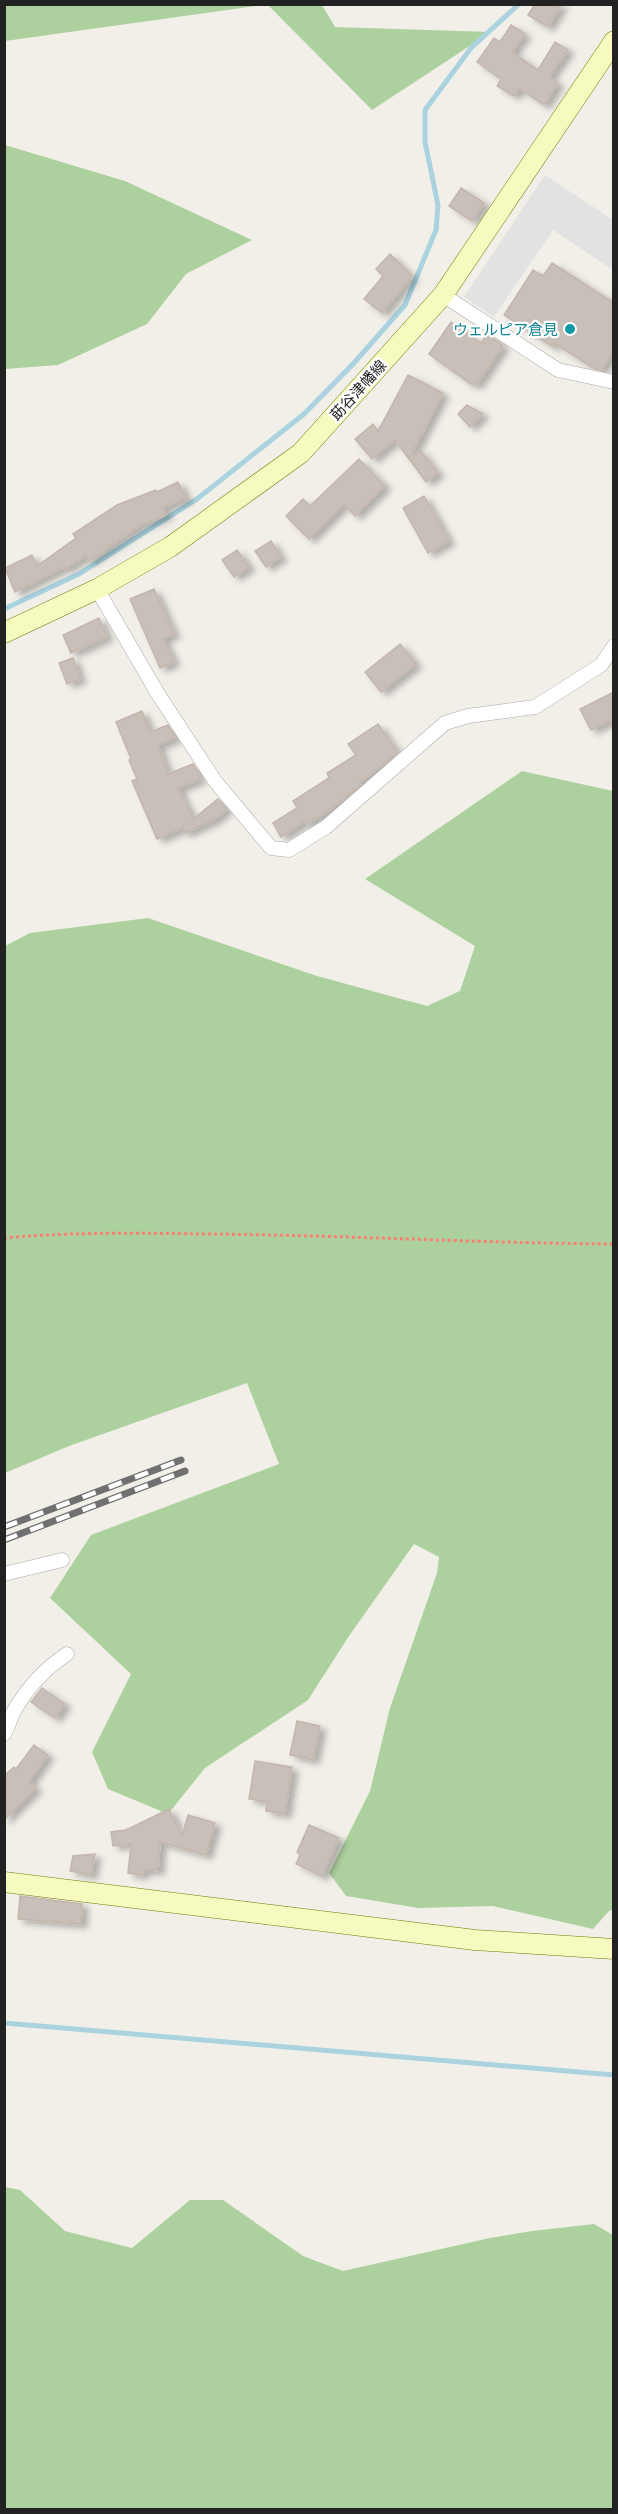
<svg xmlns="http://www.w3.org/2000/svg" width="618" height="2514" font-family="Mulish,'Noto Sans JP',sans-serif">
	<defs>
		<filter id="shadow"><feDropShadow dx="6" dy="4" stdDeviation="3" flood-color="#0004"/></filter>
	</defs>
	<rect width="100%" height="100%" fill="#f2efe9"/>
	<path fill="#add19e" d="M5,4h258v1l-258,36z
		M268,5h54l13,22 156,5 -119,78z
		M5,145l120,36 127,59 -66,34 -39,50 -89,41 -53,4z
		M522,771l91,20v1119l-4,1 -16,18 -100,-23 -75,2 -72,-12 -17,-23 41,-82 20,-83 47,-135 2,-16 -25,-13 -65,92 -41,64 -103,68 -37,46 -60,-25 -16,-37 39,-78 -81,-76 41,-63 188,-71 -32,-81 -178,63 -64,27v-527l25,-13 118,-15 169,58 110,30 33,-15 15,-45 -110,-67z
		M5,2187l15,3 45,41 67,17 58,-48h33l80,56 40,15 147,-33 42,-7 62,-7 19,11v274h-608z"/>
	<path fill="#e2e2e2" d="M545,175l68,45v50l-60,-40 -59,87 -30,-20z"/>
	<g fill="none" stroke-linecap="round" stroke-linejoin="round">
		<path stroke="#aad3df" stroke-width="5" d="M4,609l75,-35 118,-75 107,-85 49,-50 52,-59 31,-75 2,-25 -13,-63v-32l46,-62 48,-44
			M4,2023l610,52"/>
	</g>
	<path fill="#c7bfb8" stroke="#c4b6ab" stroke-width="1.5" filter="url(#shadow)" d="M535,4h27l-14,23 -20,-12z
		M511,25l14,9 -13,18 26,18 17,-28 13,8 -19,27 9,6 -14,22 -25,-17 -5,8 -17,-10 4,-7 -24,-17 17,-24 6,4z
		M461,188l23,15 -12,18 -23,-15z
		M390,254l22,22 -30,37 -18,-14 19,-23 -7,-7z
		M552,263l62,40v48l-13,19 -8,-2 -38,-25 -2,4 -49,-32 29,-45 10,6z
		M451,322l30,21 6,-9 16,12 -26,38h-6l-42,-30z
		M408,375l35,18 -34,66 -14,-19 -23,19 -17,-20 18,-15 5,7z
		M467,405l16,9 -13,13 -12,-13z
		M420,450l18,23 -12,9 -16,-22z
		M359,459l26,27 -30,30 -11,-12 -35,35 -23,-23 17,-17 7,7z
		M178,482l8,16 -23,10 3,7 -25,10 -52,36 -3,-5 -21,13 -1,-2 -49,25 -10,-24 27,-13 5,11 39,-28 -3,-4 44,-29 39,-15 1,2z
		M424,496l25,45 -21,12 -25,-45z
		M271,541l10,16 -15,10 -11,-16z
		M237,550l12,17 -15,10 -12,-17z
		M154,589l20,45 -11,5 11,23 -14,6 -30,-69z
		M99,618l8,19 -36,16 -8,-18z
		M400,644l16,20 -35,28 -16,-20z
		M73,658l7,21 -13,5 -8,-21z
		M614,692v27l-23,11 -11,-21z
		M142,711l8,21 18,-7 6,10 1,3 -17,7 10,29 25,-10 2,3 5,12 -22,9 15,31 25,-20 9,10 -12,10 -30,14 -3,-5 2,-1 -27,12 -25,-58 5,-2 -8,-19 2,-1 -15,-37z
		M378,724l20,29 -39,30 1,2 -26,22 -27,17 -2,-3 -24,16 -8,-14 24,-15 -4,-7 36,-23 -2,-5 29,-18 -8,-11z
		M42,1688l23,16 -10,14 -24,-16z
		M297,1721l23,5 -7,34 -23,-5z
		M34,1745l14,10 -19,27 7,6 -32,32v-44l10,-9 2,2z
		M255,1761l37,6 -7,47 -19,-3 1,-9 -18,-3z
		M169,1809l13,27 6,-21 27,8 -9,32 -46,-13 -2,29 -14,-2 -1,6 -15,-2 3,-29 -18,2 -2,-14 15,-2z
		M309,1825l30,13 -17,38 -26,-12 4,-9 -3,-3z
		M95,1854l-4,21 -21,-4 3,-15z
		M20,1896l62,8 -1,20 -63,-5z"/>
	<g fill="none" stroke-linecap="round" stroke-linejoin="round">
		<defs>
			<path id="street" d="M443,295l115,75 56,12
				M97,589l61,105 57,87 56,67 18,2 37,-23 119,-104 23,-7 67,-9 66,-42 13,-19
				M4,1574l58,-14
				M4,1734c5,-8 6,-16 10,-23 13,-23 32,-43 53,-57"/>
			<path id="secondary" d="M4,633l93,-44 73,-42 131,-94 142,-158 171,-254
				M4,1882l471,58 139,9"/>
		</defs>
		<use href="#street" stroke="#a9a9a9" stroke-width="15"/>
		<use href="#secondary" stroke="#707d05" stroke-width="21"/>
		<path stroke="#fa8072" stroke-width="3" stroke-dasharray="3 3" stroke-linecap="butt" d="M4,1238c67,-6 133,-5 200,-4 137,1 273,9 410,10"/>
		<use href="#street" stroke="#fff" stroke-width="14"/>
		<use href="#secondary" stroke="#f7fabf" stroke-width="20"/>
		<defs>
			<path id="rail" d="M4,1527l177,-67
				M4,1540l181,-69"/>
		</defs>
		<use href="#rail" stroke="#707070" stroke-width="7"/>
		<use href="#rail" stroke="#fff" stroke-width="4.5" stroke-dasharray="14" stroke-linecap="butt"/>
	</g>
	<circle fill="#0f9aa8" stroke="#fff" stroke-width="2" cx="570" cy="329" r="6"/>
	<g text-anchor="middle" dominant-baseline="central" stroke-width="4.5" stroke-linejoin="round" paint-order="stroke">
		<g font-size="15" fill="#0d838f" stroke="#fff" text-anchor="end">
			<text x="558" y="329">ウェルピア倉見</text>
		</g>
		<g font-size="15" fill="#222" stroke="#fff">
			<text transform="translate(358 390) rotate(-48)">莇谷津幡線</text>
		</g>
	</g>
	<rect width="618" height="2514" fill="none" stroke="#222222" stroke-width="12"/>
</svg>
